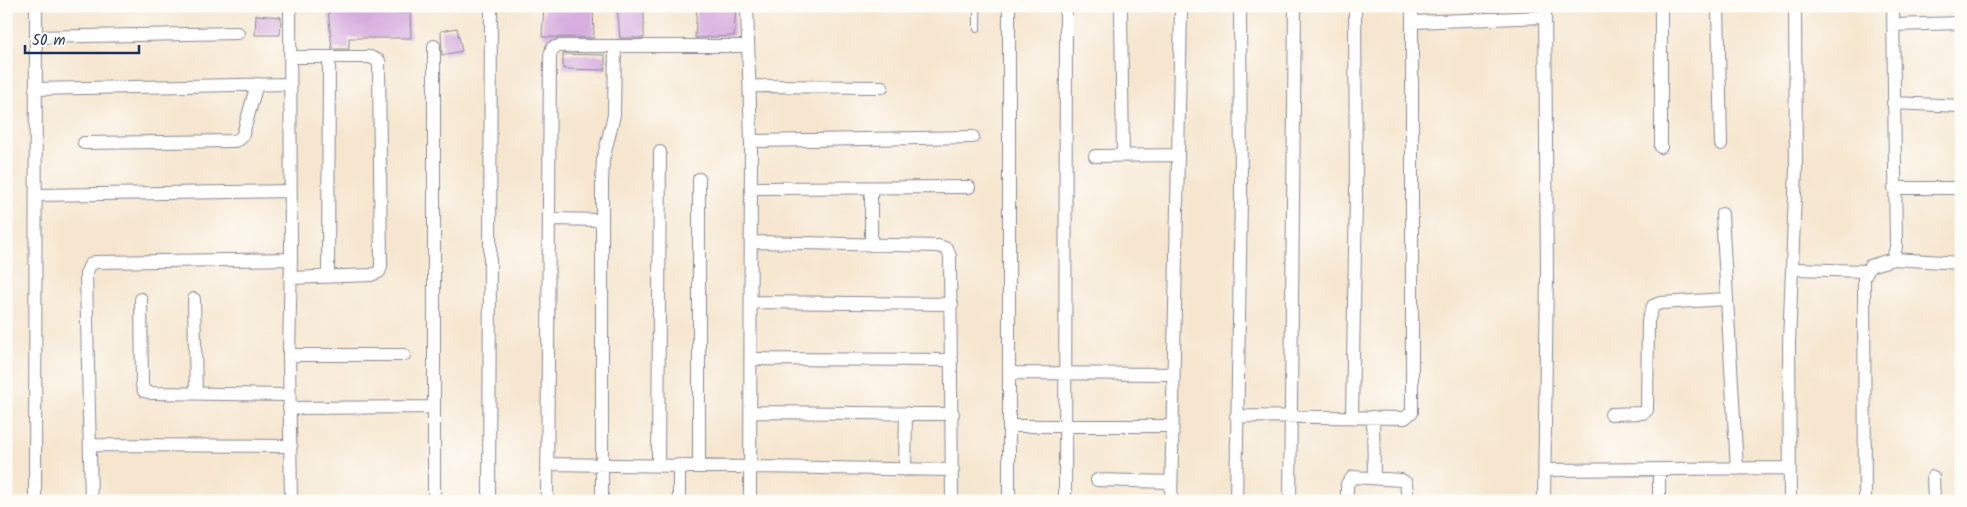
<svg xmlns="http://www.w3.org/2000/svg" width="1967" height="507" font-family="Kalam,sans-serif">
	<rect width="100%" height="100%" fill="#fdfcf7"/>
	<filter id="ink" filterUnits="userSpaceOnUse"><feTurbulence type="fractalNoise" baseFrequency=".02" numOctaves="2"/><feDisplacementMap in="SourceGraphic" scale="10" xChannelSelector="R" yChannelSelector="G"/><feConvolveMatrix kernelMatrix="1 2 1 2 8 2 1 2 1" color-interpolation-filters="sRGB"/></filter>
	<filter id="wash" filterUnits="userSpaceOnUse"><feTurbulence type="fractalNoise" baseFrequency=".0096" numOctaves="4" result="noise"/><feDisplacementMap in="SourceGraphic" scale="20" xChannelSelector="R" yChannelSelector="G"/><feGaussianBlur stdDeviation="1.12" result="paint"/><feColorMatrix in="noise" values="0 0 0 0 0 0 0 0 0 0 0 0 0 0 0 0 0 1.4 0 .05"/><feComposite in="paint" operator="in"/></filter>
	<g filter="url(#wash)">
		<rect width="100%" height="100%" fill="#f6e6cf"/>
		<g id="blocks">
			<path fill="#d6abde" d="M544,6h49l1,32 -52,-1z
				M617,6h27v32h-24z
				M697,6h39l-2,30 -39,2z
				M328,10l82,3 1,25h-62v11h-17z
				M256,15l25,2 -1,18h-25z
				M457,28l5,23 -20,4 -1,-24z
				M563,54l42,1v15l-42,-1z"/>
		</g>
	</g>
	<g filter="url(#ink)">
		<use href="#blocks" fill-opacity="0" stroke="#888a96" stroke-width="1"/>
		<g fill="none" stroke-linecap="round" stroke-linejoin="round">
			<defs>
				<path id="service" d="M977,6v23"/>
				<path id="minor" d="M290,6l1,253 -2,96 2,146
					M747,6l4,135 -1,360
					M1718,6l3,138
					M1009,10v491
					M1121,11l2,145
					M1412,22l133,-5
					M1893,25l68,-2
					M36,37l202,-4
					M434,46v455
					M750,86l132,1
					M35,89l255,-5
					M1893,103l68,3
					M751,141l222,-4
					M84,143l150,-2 6,-2 3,-5 14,-50
					M1661,147v-141
					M1095,156l83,-1
					M699,179v286
					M751,188l218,-1
					M1894,188h67
					M37,195l253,-4
					M1722,214l15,255
					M550,219l52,1
					M751,242l187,4 9,3 3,7 2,245
					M871,245v-57
					M1893,259l68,4
					M1794,269l72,2
					M328,277l1,-220
					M290,278l81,-3 8,-3 2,-5 -2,-206 -9,-4h-79
					M141,299l1,86 2,6 8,2 137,2
					M194,299l2,95
					M751,302l201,2
					M289,355h115
					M752,359l200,1
					M1010,373l162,1
					M289,408l145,-1
					M751,412l202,2
					M1611,414l32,-1 4,-3 1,-89 5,-15 7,-3 66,-4
					M1236,416l169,2 7,-6v-406
					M1352,416l4,-219 -1,-191
					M1373,417l1,61
					M1010,426h162
					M91,445l200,1
					M547,464l406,6
					M658,466l2,-314
					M905,470l1,-57
					M1545,470l245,-2
					M1659,470v31
					M1933,477l1,24
					M1097,480l74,2
					M35,501l1,-495
					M91,501l-5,-227 4,-9 5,-3 196,-3
					M489,501l2,-495
					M547,501l3,-445 2,-8 7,-2h189
					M602,501v-320l1,-21 11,-45 1,-69
					M679,501v-36
					M1065,501l1,-492
					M1171,501l10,-490
					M1236,501l5,-305 -1,-190
					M1290,501l5,-495
					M1347,501v-17l6,-7 48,3 5,3 2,18
					M1544,501l3,-226 -2,-269
					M1790,501l-1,-158 7,-173 -1,-164
					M1865,501l-1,-223 6,-12 23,-7 3,-12 -3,-241"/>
			</defs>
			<use href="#service" stroke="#888a96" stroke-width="8"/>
			<use href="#minor" stroke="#888a96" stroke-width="14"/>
			<use href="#service" stroke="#fff" stroke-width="6"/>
			<use href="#minor" stroke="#fff" stroke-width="12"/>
		</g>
	</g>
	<rect width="1967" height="507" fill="none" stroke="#fdfcf7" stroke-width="25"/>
	<path d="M25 45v8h114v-8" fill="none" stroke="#1b2f5e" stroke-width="2.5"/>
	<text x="32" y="45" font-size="15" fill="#1b2f5e" stroke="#fdfcf7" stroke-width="4" paint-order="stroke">50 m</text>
</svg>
